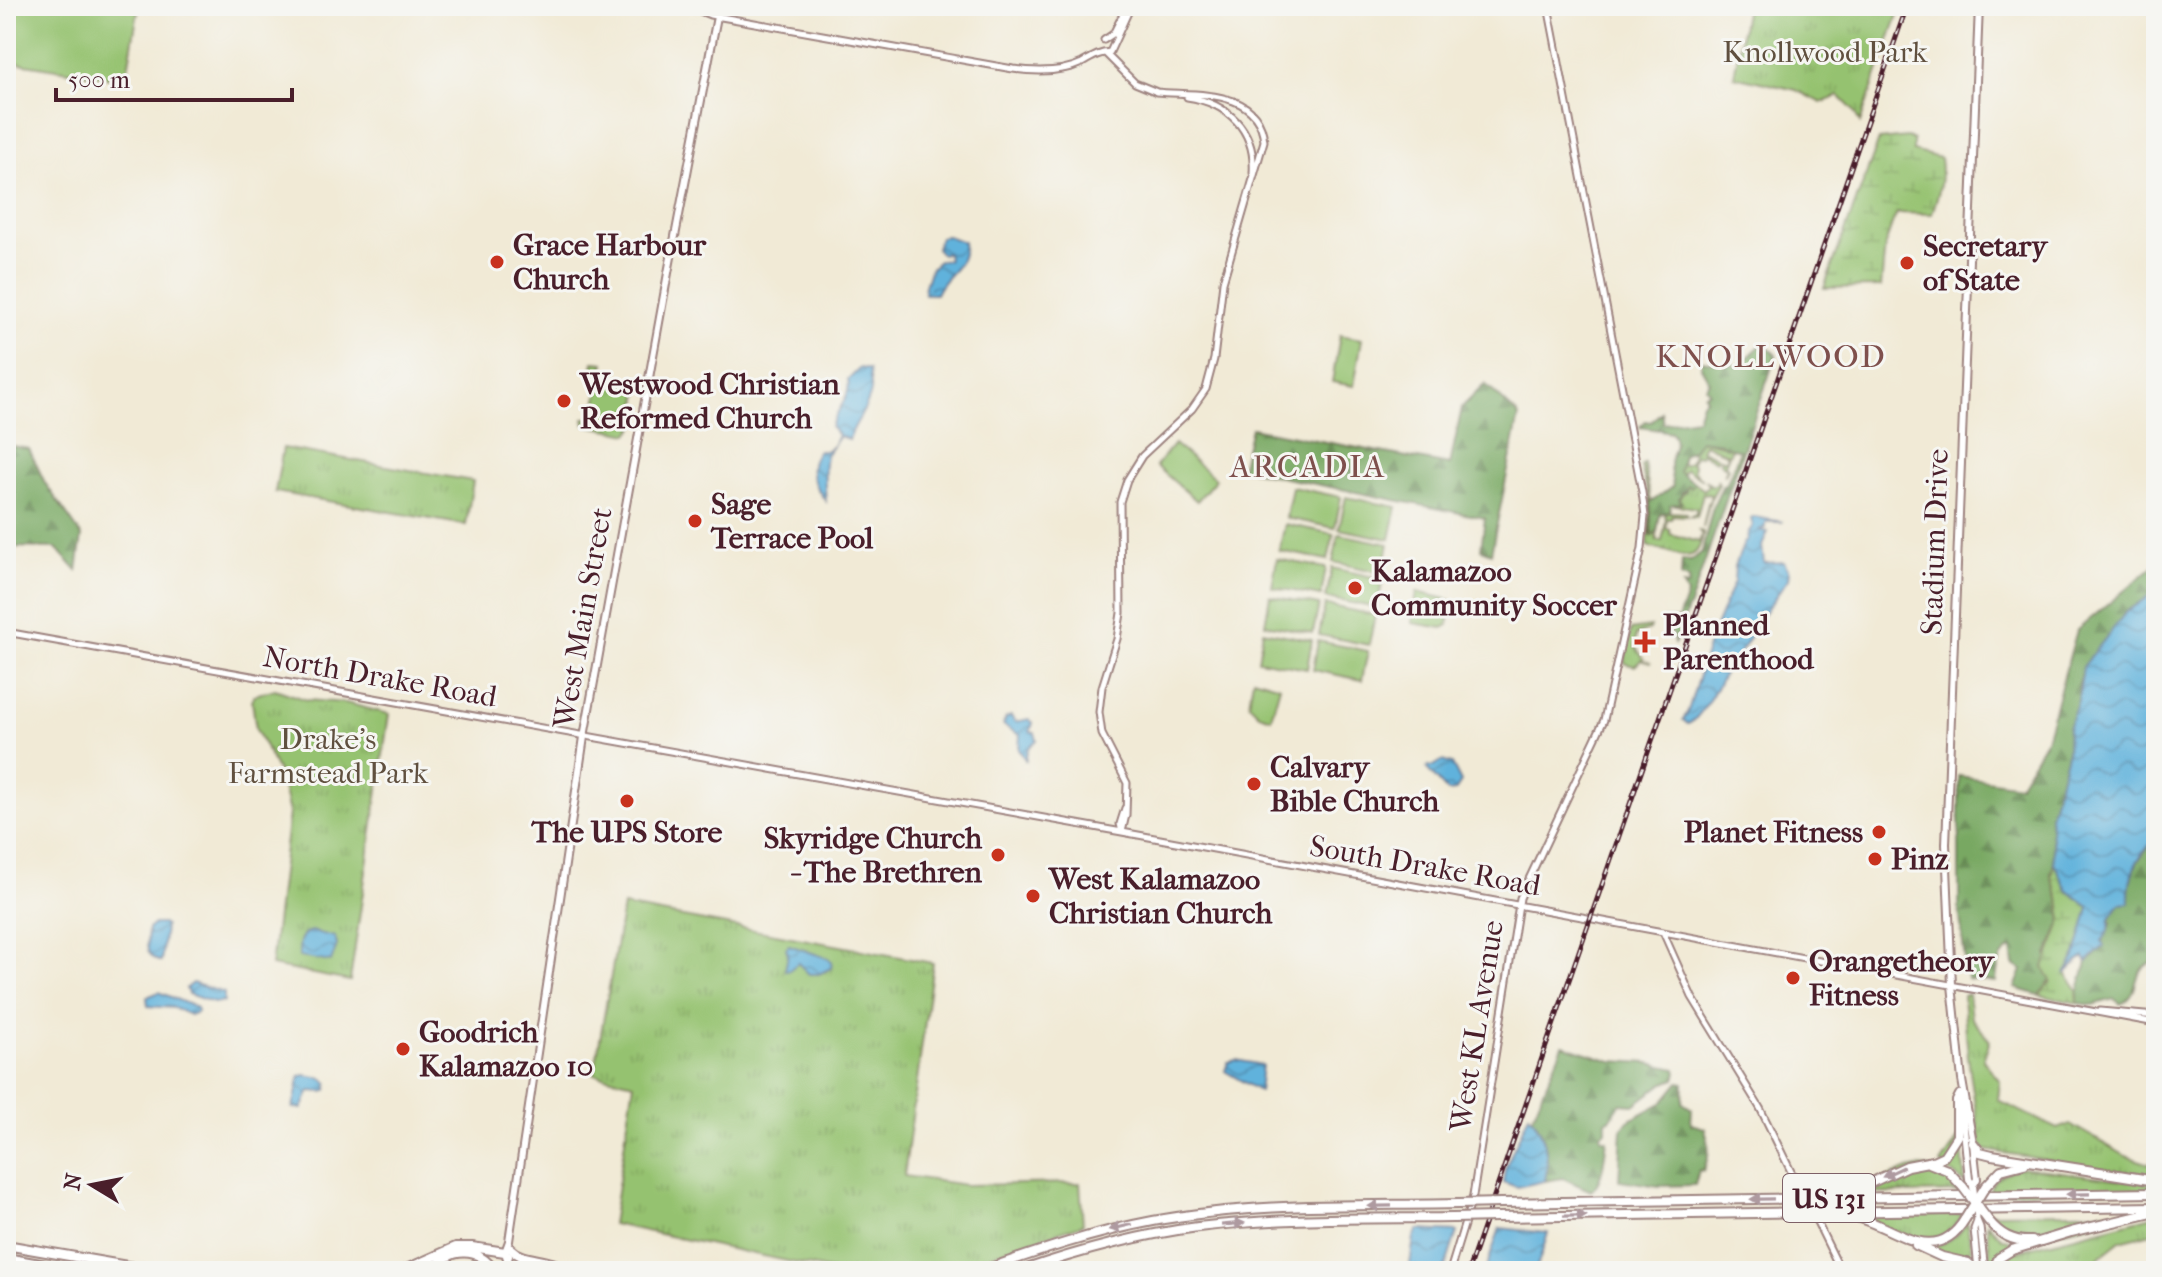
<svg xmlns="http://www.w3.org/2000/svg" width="2162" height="1277" font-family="'IM FELL French Canon',serif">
	<defs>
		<pattern id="grass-tufts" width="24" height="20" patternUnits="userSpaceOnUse" patternTransform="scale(2)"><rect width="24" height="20" fill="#95c26f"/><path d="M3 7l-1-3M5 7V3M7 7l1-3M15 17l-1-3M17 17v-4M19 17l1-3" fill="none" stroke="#82a660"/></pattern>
		<pattern id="forest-firs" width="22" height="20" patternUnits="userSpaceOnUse" patternTransform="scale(2)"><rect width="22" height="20" fill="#78a862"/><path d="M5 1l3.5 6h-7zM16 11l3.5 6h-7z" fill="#648851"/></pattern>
		<pattern id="wetland-marsh" width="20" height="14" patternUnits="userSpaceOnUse" patternTransform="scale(2)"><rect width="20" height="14" fill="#95c26f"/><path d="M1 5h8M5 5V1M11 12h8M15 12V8" fill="none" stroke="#82a660"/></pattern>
		<pattern id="water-waves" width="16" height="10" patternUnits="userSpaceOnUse" patternTransform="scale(2)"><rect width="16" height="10" fill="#61b2dc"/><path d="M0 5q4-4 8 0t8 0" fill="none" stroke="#5290b3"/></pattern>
	</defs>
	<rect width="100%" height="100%" fill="#f6f6f2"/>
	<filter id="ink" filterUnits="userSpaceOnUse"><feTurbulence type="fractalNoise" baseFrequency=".0125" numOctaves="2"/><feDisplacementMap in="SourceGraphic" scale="16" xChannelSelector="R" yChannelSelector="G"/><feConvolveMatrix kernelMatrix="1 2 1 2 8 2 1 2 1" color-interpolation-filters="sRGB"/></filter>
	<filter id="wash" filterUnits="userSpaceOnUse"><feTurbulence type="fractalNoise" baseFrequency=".006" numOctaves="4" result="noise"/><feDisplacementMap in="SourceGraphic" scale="32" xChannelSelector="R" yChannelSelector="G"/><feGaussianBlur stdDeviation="1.8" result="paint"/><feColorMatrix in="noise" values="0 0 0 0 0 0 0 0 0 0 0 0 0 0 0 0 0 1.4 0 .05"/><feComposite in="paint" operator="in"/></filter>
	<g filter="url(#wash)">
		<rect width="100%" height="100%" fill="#f1ead6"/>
		<path fill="url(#grass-tufts)" stroke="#70704d" stroke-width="2" d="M1746,6h155l-41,117 -6,-12 -15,-15 -18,7 -25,-13 -62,-14z
			M594,362l10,1 -3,16 31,6 8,-2 -6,44 -5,7 -44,-9 -1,-7h10l6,-36 -9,-2z
			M1699,440l33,7 -7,18 3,3 -4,8 3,-8 -7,-5 1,-5 5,2 2,-6 -24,-10 -3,6 18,8 -3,3 -14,-8 -2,3 -4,-1 -5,8 3,2 -1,5 9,10 -16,-11 -4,5 -3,-2 1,-10 4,3 6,-4 3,-7 -4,-3z
			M283,448l190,33 -7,44 -191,-33z
			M1644,464l7,37 -1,34 6,-1 1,7h5l4,-20 -1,-7 4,-2 18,1v3l-15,-1 -1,4h-4l-1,9 4,2v4l29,8 3,-7 -3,-4 4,1c-4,29 -14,26 -37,19 -7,-2 -14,-2 -18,-5l1,-48 -8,-32z
			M1705,480l7,6 6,-3 -1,-3 2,4 -11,19 -5,25 8,-33 -8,-2 -6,24 -8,-1 7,-2v-6l-19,-3 5,-2 -3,-4 9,-14 3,2 4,-4 9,7 4,-5z
			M1417,592l34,8 1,5 -4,20 -5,3 -31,-5z
			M1650,627l-1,3 -13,5 -1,11 10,15 7,2 -11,-3 -6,6 -11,-3 7,-33z
			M275,689l32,11 39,3 43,11 -39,267 -79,-15 18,-153 -8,-35 -25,-49 -4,-28 2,-6z
			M623,906l310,57 -29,213 61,9 115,-2 3,41 -142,47h-107l-222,-47 22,-141 -40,-9z
			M1968,994l3,24 19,22 -7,20 17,21 -2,19 59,29 13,-5 56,32 30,10v11l-171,-27 -4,-3 -13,-90 -5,-61z
			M1959,1137l2,1 4,46 -24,-20z
			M1922,1166l24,8 14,18 -111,2 59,-25z
			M2021,1167l135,17v6l-166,2c1,-16 17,-20 31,-25z
			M2151,1211l-127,28 -17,-5 -13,-13 1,-1 -5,-7z
			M1963,1214c-24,46 -67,16 -102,2z
			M2156,1215v17l-36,9 -38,30h-85l2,-9 14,-10z
			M1967,1222l6,40 -22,-5 -25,-11c19,0 31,-9 41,-24z
			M1987,1223l15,15 17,6 -28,22z"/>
		<path fill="url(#forest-firs)" stroke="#616446" stroke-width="2" d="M1763,343l13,12 -85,247 -17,43 -1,-9 -9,-17h14l9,-24 -4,-9 5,1 1,-8 -8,-2 1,-17 9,1 11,-9 11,-46 10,-21 4,-2 13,-33 -16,-4 -3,-3 -21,-3 -7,10 -10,5 -4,17 16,11 -4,4 -4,-2 -1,6h-3l-4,8 3,4 -12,2 -1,7 -9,2 -3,18 -5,4 -2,-33 23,-17c-1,-6 -3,-14 -3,-21 0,-13 10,-20 1,-33l-31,-5 5,-6 6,1 10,-10 2,11 34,-5 5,-16 4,-4 -2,-3 5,-4 -3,-4 3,-6 -8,-14 1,-7 37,6z
			M1485,384l34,32 -28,137 -10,-4 4,-31 -244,-49 10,-41 199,37 12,-58z
			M6,445l23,4 16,34 37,53 -5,35 -21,-23 -50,-1z
			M2156,564v27l-30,21 -46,65 -2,24 -10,27 -1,26 -17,62 4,47 -3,13 8,22 3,22 -15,35 4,26 -12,14 -24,-7 7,-18 -8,-5 -2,-17c-13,8 -15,19 -16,34l-29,-3 -8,-71v-132l60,9 27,-46 31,-109z
			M2156,839v121c-30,13 -12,33 -35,44l-7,-5 -21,6 -15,-2v-10l9,-31 8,-6 16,-32 -1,-6 10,-14 8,-2c0,-27 9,-45 28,-63z
			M1563,1045l49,16 38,2 26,6 1,4 -2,6 -13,5 -28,21 -14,-1 -9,14 -5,3v10l-5,3v4l6,2c-3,16 -3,41 -16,51l-28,-13 -18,3c4,-21 2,-46 -13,-63z
			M1679,1082l5,1 -1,20 9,6 -1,15 14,4c4,18 6,25 -2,43l-4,-1 -4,15 -36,1 -40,-6 3,-51 6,-8 34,-18z"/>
		<path fill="url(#wetland-marsh)" stroke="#70704d" stroke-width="2" d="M1907,137l6,3v11l27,7c3,21 -1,36 -8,56l-36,-1 -11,32 -4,42 -57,1 55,-148z
			M2054,863l13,27 23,17 -14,48 -10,18 11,16 1,14 -39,-8 12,-14 -7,-14 18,-47 -3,-22 -8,-22z"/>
		<path fill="#95c26f" stroke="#70704d" stroke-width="2" d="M6,6h133l-13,74 -120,-19z
			M1340,335l22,4 -8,47 -22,-4z
			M1174,444l42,35 -19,22 -41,-35z
			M1292,487l49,10 -6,31 -49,-10z
			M1346,497l51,10 -7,32 -51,-10z
			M1285,524l49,10 -6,26 -49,-9z
			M1339,534l50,10 -6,29 -50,-11z
			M1277,559l49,9 -5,28 -49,-9z
			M1332,568l51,11 -6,29 -51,-10z
			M1270,596l49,9 -6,28 -48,-9z
			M1325,605l50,10 -6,30 -50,-10z
			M1263,631l49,9 -5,29 -49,-9z
			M1318,641l50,10 -6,29 -49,-10z
			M1253,678l27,8 -9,32 -12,-4 -10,-10z"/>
		<path fill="url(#water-waves)" stroke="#566884" stroke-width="2" d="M947,236l16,6c4,26 -19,31 -27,52h-12c-1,-8 5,-16 6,-25l9,-8 9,-1 -1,-7 -6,1 -5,-6 4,-11z
			M860,368l9,2c0,8 3,13 2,21 -2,17 -19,35 -22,49l-9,-4 -14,19c-3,16 -1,31 0,46 -12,-14 -21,-33 -8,-50h7l8,-5 5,-11 -7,-8c4,-16 21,-30 17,-47z
			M1754,517l29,5h-17v6l-7,2 9,2 -6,14 2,17 20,-1 5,10 -1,7 -30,43 -23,39 -6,4c-9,15 -27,53 -41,59l-5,-4 5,-9 22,-72 24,-57 1,-16 9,-23 3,-2 1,-8 5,-7 -2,-7z
			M2156,591v248c-20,17 -28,37 -27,64l-9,1 -10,14 -1,13 -7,10 2,5 -17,16 -2,-5 -7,4 -13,13 11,-19 13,-48 -22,-17 -13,-27 -4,-47 17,-62 1,-26 10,-27 5,-34 43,-55z
			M1011,716l4,6 14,-3 4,4 -3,9 5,1 2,7c-7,5 -12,12 -11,21l-7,-11 1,-15 -17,-10 3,-7z
			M1442,761l10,3 9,18 -6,9 -7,1 -21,-23 2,-3 3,1z
			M154,924h9l2,2 -4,36c-17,-5 -14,-19 -13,-33z
			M311,931l24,6 2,8 -6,17 -32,-5c0,-11 -1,-23 12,-26z
			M789,945l38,13 5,4 -1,6 -12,6h-10l-11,-11 -10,8 -3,-1 3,-16 -2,-6z
			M192,983l32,10v9l-10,1 -26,-9 -2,-6z
			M159,992l38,16v4l-7,3 -16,-7 -26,-2 -1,-9z
			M1236,1060l26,5 -3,26 -34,-20 3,-9z
			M306,1075l16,3 6,5 -1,7 -4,2 -13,-1 -8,18 -9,-1 7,-32z
			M1529,1114c16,19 21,43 16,67l-28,6 -14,-5 2,-14z
			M1500,1228l48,5 -12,38h-51z
			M1418,1230l39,2 -13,39h-35l5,-34z"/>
	</g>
	<g filter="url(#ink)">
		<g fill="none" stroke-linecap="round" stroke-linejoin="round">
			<defs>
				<path id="secondary" d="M688,6l22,9 303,54c22,3 48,4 69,-6 11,-6 16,-10 28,-11l21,-46
					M1104,40l9,-6 14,-28
					M1106,54l29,29 22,9
					M1187,97c41,6 69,33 66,76
					M6,632l1116,200 1034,191
					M1122,832l4,-17 1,-32 -25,-49 -3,-22 3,-25 15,-48 4,-26 -1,-111 7,-22 15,-24 50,-47 14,-20 8,-30 9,-77 41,-141c-5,-54 -69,-45 -108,-49
					M1122,832l-2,-8 5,-16
					M1663,932l29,65 68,111 41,84
					M2100,1011l56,5
					M1977,1220l3,7 5,44
					M1977,1221l-3,8 4,41
					M1817,1222l24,49
					M1450,1271l23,-75 47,-298 84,-178 38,-172 3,-32 -3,-24 -94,-486"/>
				<path id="primary" d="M1961,1100l8,79 4,7
					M1973,1186l4,-7 -4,-36 -11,-63 -10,-95 -6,-141 33,-838
					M507,1259l-2,-7 4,-11 75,-504 84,-464 51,-267
					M505,1271l4,-15"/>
				<path id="highway" d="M1973,1143l7,9 12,3 164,26
					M1929,1163l18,7 16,17
					M1985,1187l16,-17 23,-6
					M1839,1194l14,-3 54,-25 26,-5 11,-5 13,-20v-35l3,-6
					M1501,1203l655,-10
					M1848,1215c41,6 85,57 117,4
					M1497,1217l659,-10
					M1988,1220c12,15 25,22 44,21
					M6,1245l150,26
					M1916,1245l26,12 26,6 10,8
					M511,1249c13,14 39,7 55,22
					M6,1258l73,13
					M402,1271l54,-24h16l33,5
					M433,1271c16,-24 46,-25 61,0
					M982,1271c56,-20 112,-39 171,-50 100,-19 203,-15 305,-17
					M1021,1271c58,-20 116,-36 177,-44 84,-10 171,-8 255,-9
					M1992,1271l7,-13 13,-8 59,-18 85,-20"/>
			</defs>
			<use href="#secondary" stroke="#9e8480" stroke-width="9"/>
			<use href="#primary" stroke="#9e8480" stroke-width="10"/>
			<use href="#highway" stroke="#9e8480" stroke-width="12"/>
			<use href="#secondary" stroke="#fff" stroke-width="5"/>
			<use href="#primary" stroke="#fff" stroke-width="6"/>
			<use href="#highway" stroke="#fff" stroke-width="8"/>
			<defs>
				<path id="rail" d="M1468,1271l439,-1265"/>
			</defs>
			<use href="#rail" stroke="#4a1f2b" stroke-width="5"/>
			<use href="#rail" stroke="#f6f6f2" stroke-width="2" stroke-dasharray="6" stroke-linecap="butt"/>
			<defs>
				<path id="secondary-bridge" d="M1801,1192l16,30
					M1976,1208l1,12"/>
				<path id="primary-bridge" d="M1973,1186l2,16"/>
				<path id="highway-bridge" d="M1963,1187l25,33
					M1458,1204l43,-1
					M1453,1218l44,-1
					M1965,1219l20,-32"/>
			</defs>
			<use href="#secondary-bridge" stroke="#9e8480" stroke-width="9" stroke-linecap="butt"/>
			<use href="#primary-bridge" stroke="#9e8480" stroke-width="10" stroke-linecap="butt"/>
			<use href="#highway-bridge" stroke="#9e8480" stroke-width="12" stroke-linecap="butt"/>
			<use href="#secondary-bridge" stroke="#fff" stroke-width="5"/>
			<use href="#primary-bridge" stroke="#fff" stroke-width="6"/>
			<use href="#highway-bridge" stroke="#fff" stroke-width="8"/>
		</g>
		<defs><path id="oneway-solid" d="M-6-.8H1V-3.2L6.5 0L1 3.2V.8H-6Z" transform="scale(2)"/></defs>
		<g fill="#ae9aa0">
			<use href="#oneway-solid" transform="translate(1893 1172) rotate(155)"/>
			<use href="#oneway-solid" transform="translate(2078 1194) rotate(179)"/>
			<use href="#oneway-solid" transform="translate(1762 1199) rotate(179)"/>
			<use href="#oneway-solid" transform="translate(1380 1206) rotate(179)"/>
			<use href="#oneway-solid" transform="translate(1575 1216) rotate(-1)"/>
			<use href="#oneway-solid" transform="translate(1233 1224) rotate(-5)"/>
			<use href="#oneway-solid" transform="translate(1121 1227) rotate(167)"/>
		</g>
	</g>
	<g fill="#c8321e" stroke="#f6f6f2" stroke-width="3">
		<circle cx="497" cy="262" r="8"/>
		<circle cx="1907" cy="263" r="8"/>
		<circle cx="564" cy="401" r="8"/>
		<circle cx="695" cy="521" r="8"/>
		<circle cx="1355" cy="588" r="8"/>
		<path d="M1641 630h8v8h8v8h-8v8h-8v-8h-8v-8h8z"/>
		<circle cx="1254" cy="784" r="8"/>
		<circle cx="627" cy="801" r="8"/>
		<circle cx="1879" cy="832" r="8"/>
		<circle cx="998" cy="855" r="8"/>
		<circle cx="1875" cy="859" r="8"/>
		<circle cx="1033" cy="896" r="8"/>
		<circle cx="1793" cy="978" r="8"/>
		<circle cx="403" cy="1049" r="8"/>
	</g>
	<g text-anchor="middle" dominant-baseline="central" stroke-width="6" stroke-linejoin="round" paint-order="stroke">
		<rect fill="#f6f6f2" stroke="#7e6067" stroke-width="2" x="1783" y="1174" width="92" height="48" rx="6"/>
		<g font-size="28" font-weight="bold" fill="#4a1f2b">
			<text x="1829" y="1198">US 131</text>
		</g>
		<g font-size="30" fill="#60503f" stroke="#f6f6f2">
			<text x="1825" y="52">Knollwood Park</text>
			<text x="328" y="739">Drake's<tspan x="328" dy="34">Farmstead Park</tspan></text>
		</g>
		<g font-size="30" font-weight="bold" fill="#4a1f2b" stroke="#f6f6f2" text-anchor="start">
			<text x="513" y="245">Grace Harbour<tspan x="513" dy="34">Church</tspan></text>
			<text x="1923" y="246">Secretary<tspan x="1923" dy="34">of State</tspan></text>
			<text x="580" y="384">Westwood Christian<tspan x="580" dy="34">Reformed Church</tspan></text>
			<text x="711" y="504">Sage<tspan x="711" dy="34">Terrace Pool</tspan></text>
			<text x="1371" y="571">Kalamazoo<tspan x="1371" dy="34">Community Soccer</tspan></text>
			<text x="1663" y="625">Planned<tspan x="1663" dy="34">Parenthood</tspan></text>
			<text x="1270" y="767">Calvary<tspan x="1270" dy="34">Bible Church</tspan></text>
			<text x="627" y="832" text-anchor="middle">The UPS Store</text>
			<text x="1863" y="832" text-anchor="end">Planet Fitness</text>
			<text x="982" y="838" text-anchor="end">Skyridge Church<tspan x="982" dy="34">- The Brethren</tspan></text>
			<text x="1891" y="859">Pinz</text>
			<text x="1049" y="879">West Kalamazoo<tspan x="1049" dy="34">Christian Church</tspan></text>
			<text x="1809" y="961">Orangetheory<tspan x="1809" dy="34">Fitness</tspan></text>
			<text x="419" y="1032">Goodrich<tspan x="419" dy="34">Kalamazoo 10</tspan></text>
		</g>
		<g font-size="30" fill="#4a1f2b" stroke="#f6f6f2">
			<text transform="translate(1935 542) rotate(-88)">Stadium Drive</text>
			<text transform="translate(583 618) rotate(-80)">West Main Street</text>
			<text transform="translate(380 677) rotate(10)">North Drake Road</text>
			<text transform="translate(1425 866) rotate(10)">South Drake Road</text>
			<text transform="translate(1477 1026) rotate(-81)">West KL Avenue</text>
		</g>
		<g font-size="32" letter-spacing="2" fill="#7f504d" stroke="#f6f6f2">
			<text x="1771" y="356">KNOLLWOOD</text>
			<text x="1308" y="466">ARCADIA</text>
		</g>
	</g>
	<rect width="2162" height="1277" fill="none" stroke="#f6f6f2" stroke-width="32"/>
	<g transform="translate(92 1185) rotate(280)" stroke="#f6f6f2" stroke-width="6" paint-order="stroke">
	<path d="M0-6L14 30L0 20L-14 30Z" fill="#4a1f2b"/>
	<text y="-12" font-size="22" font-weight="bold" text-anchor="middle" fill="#4a1f2b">N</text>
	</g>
	<path d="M56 88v12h236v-12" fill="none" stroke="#4a1f2b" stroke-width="4"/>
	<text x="68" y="88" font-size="24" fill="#4a1f2b" stroke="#f6f6f2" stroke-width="6" paint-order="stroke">500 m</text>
</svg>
